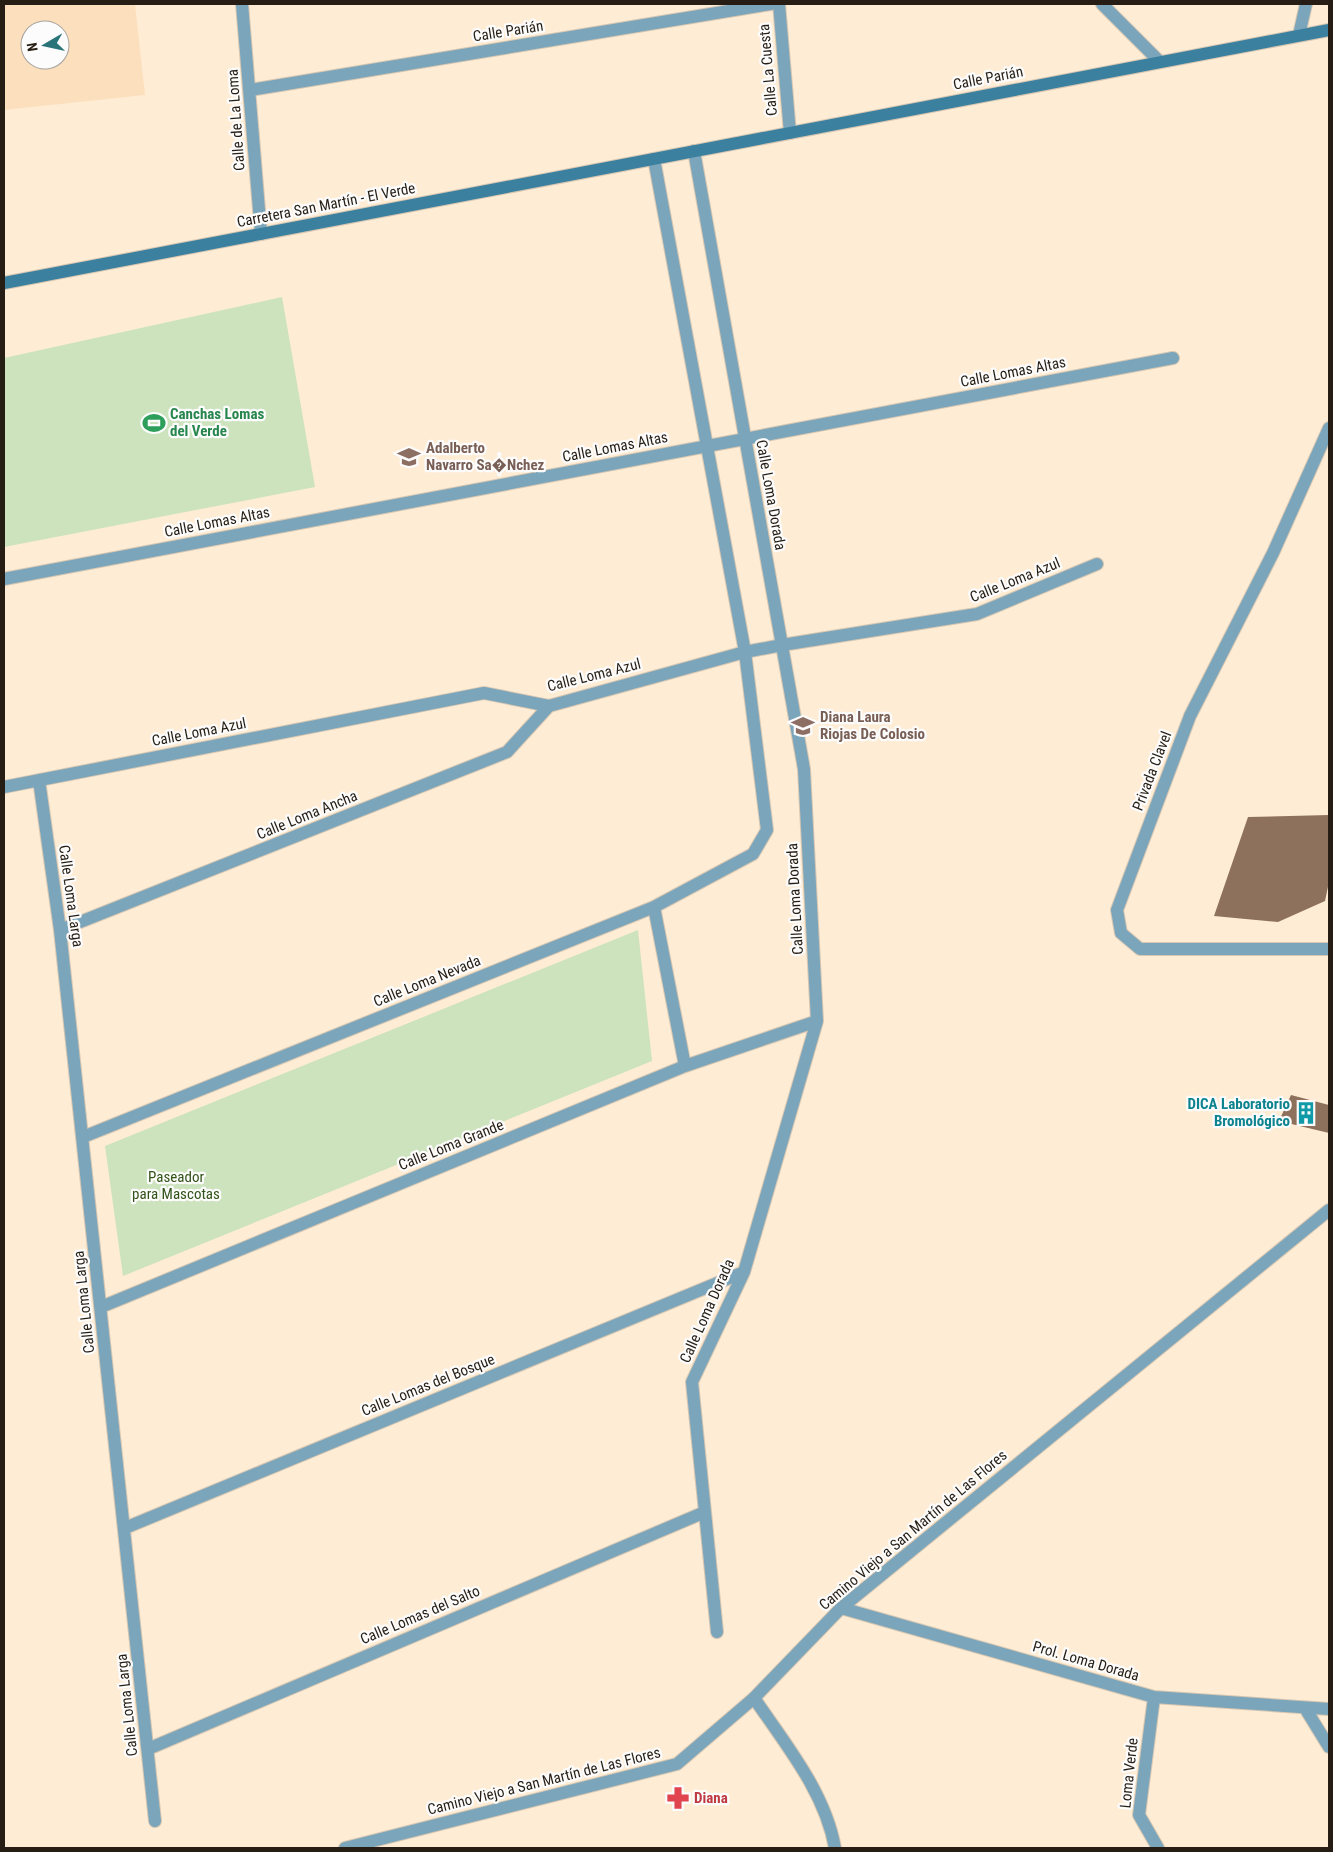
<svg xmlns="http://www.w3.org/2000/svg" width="1333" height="1852" font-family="'Roboto Condensed',sans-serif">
	<rect width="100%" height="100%" fill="#feecd5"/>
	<path fill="#fce0bd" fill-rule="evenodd" d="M4,4h131l10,91 -141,15zM30,30h30v30h-30z"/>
	<path fill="#cce3be" d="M282,297l33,190 -311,60v-189z
		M638,930l14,131 -529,215 -18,-130z"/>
	<path fill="#8d715d" d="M1329,815v67l-4,19 -47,21 -64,-6 34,-99z
		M1291,1095l38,10v28l-50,-12z"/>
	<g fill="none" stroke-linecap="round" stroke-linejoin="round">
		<defs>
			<path id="lane" d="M754,1698c32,47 71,94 81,150"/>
			<path id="street" d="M242,4l19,230
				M779,4l11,129
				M1102,4l58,58
				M1299,35l7,-31
				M250,90l521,-86
				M694,151l110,618 13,252 -73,251 -52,110 25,250
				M1329,428l-56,125 -83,163 -73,194 4,23 19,16h189
				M4,579l1169,-221
				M39,780l21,150 95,891
				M4,787l480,-94 65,13 196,-54 37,-7 195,-31 120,-50
				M654,907l31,159
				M60,930l447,-178 42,-46
				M83,1137l571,-230 99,-53 14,-24 -22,-178 -91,-493
				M101,1307l584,-241 132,-45
				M125,1528l619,-256
				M841,1608l313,89 175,12
				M1154,1697l-15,118 19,33
				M1305,1708l24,39
				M148,1749l557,-237
				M345,1848l332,-84 77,-66 87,-90 488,-398"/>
			<path id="secondary" d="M4,283l1325,-253"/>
		</defs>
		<use href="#lane" stroke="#d7c7b2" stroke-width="14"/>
		<use href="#street" stroke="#d7c7b2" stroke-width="14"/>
		<use href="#secondary" stroke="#d7c7b2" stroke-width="14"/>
		<use href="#lane" stroke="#7ba5bb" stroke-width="12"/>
		<use href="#street" stroke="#7ba5bb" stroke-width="12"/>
		<use href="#secondary" stroke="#3c80a0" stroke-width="12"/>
	</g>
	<defs>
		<symbol id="stadium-bare" viewBox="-9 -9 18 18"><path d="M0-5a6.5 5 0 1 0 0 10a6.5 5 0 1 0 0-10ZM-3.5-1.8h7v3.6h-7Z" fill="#2e9e5b" stroke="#fcfcfc" stroke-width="2.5" paint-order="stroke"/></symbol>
		<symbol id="school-bare" viewBox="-9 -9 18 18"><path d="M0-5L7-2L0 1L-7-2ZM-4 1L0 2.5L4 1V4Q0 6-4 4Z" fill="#8d6e63" stroke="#fcfcfc" stroke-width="2.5" paint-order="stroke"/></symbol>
		<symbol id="building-bare" viewBox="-9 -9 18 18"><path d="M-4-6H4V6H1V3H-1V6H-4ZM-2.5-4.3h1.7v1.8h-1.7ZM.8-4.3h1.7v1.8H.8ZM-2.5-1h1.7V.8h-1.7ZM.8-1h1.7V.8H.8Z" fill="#0f9aa8" stroke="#fcfcfc" stroke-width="2.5" paint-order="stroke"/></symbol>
		<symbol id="pharmacy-bare" viewBox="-9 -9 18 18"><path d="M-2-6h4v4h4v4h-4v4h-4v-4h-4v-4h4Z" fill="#e0444e" stroke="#fcfcfc" stroke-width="2.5" paint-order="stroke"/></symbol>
	</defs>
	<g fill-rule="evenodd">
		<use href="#stadium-bare" x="138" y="407" width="32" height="32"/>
		<use href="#school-bare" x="393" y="441" width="32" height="32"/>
		<use href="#school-bare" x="787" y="710" width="32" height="32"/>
		<use href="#building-bare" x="1290" y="1097" width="32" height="32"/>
		<use href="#pharmacy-bare" x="662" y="1782" width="32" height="32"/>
	</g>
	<g text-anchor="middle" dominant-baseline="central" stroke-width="4.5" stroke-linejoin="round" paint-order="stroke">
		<g font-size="15" fill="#261e14" stroke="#fcfcfc">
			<text transform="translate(508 31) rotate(-9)">Calle Parián</text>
			<text transform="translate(768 70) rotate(-95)">Calle La Cuesta</text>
			<text transform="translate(988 78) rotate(-11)">Calle Parián</text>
			<text transform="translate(236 120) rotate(-94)">Calle de La Loma</text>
			<text transform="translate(326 205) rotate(-11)">Carretera San Martín - El Verde</text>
			<text transform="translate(1013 372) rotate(-11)">Calle Lomas Altas</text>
			<text transform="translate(615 447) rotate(-11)">Calle Lomas Altas</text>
			<text transform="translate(771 495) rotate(80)">Calle Loma Dorada</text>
			<text transform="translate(217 522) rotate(-11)">Calle Lomas Altas</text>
			<text transform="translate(1015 580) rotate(-22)">Calle Loma Azul</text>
			<text transform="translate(594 675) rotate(-14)">Calle Loma Azul</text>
			<text transform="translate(199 732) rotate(-11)">Calle Loma Azul</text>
			<text transform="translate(1152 771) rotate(-69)">Privada Clavel</text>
			<text transform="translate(307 815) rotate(-22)">Calle Loma Ancha</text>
			<text transform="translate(71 896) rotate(82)">Calle Loma Larga</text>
			<text transform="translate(795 899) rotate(-93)">Calle Loma Dorada</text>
			<text transform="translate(427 981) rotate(-22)">Calle Loma Nevada</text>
			<text transform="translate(451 1145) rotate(-22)">Calle Loma Grande</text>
			<text transform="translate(84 1302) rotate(-96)">Calle Loma Larga</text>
			<text transform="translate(707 1311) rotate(-66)">Calle Loma Dorada</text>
			<text transform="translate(428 1385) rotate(-22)">Calle Lomas del Bosque</text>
			<text transform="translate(913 1530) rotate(-40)">Camino Viejo a San Martín de Las Flores</text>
			<text transform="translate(420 1615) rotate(-23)">Calle Lomas del Salto</text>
			<text transform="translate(1086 1661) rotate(16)">Prol. Loma Dorada</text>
			<text transform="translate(127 1705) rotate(-96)">Calle Loma Larga</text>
			<text transform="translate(1129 1773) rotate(-84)">Loma Verde</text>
			<text transform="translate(544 1781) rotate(-14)">Camino Viejo a San Martín de Las Flores</text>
		</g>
		<g font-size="15" font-weight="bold" fill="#27864d" stroke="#fcfcfc" text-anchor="start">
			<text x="170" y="414">Canchas Lomas<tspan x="170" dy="17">del Verde</tspan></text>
		</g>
		<g font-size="15" font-weight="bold" fill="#785e54" stroke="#fcfcfc" text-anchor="start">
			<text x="426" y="448">Adalberto<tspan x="426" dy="17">Navarro Sa�Nchez</tspan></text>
			<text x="820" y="717">Diana Laura<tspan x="820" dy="17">Riojas De Colosio</tspan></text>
		</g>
		<g font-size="15" font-weight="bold" fill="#0d838f" stroke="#fcfcfc" text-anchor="end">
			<text x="1290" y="1104">DICA Laboratorio<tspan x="1290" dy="17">Bromológico</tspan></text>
		</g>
		<g font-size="15" fill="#315218" stroke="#fcfcfc">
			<text x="176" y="1177">Paseador<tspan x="176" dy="17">para Mascotas</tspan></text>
		</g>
		<g font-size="15" font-weight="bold" fill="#be3a42" stroke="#fcfcfc" text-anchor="start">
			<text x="694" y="1798">Diana</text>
		</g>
	</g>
	<rect width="1333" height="1852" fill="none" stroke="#261e14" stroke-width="10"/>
	<g transform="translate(45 45) rotate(261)"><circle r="24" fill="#fcfcfc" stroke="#a6a39f"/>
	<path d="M0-4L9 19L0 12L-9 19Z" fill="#297478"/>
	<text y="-8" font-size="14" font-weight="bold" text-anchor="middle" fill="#261e14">N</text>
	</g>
</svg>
